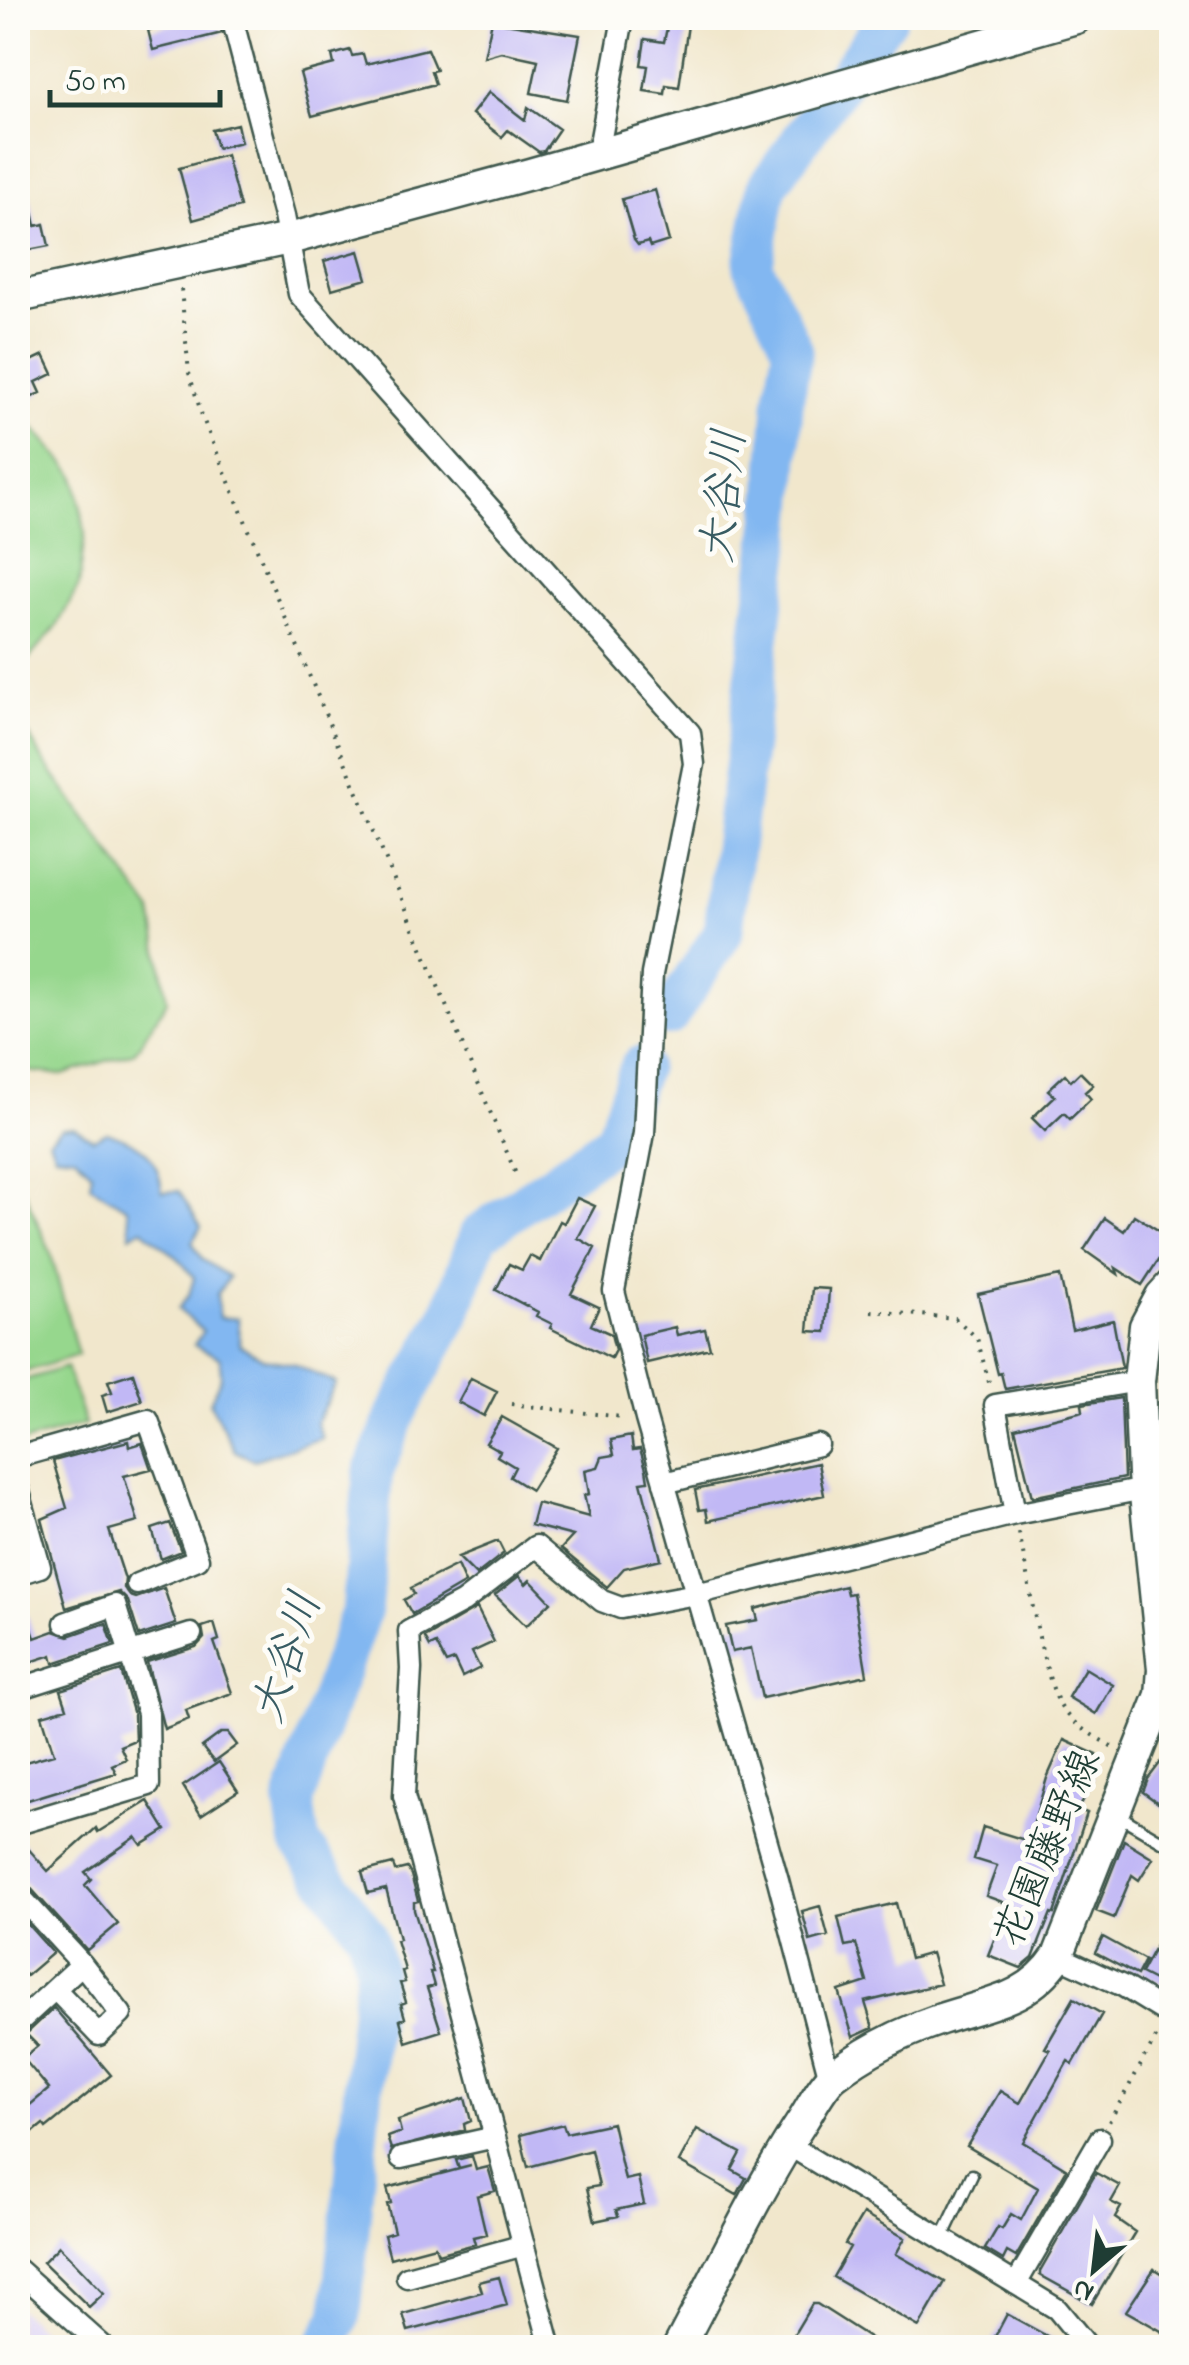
<svg xmlns="http://www.w3.org/2000/svg" width="1189" height="2365" font-family="'Indie Flower','Klee One',sans-serif">
	<rect width="100%" height="100%" fill="#fdfcf7"/>
	<filter id="ink" filterUnits="userSpaceOnUse"><feTurbulence type="fractalNoise" baseFrequency=".01" numOctaves="2"/><feDisplacementMap in="SourceGraphic" scale="20" xChannelSelector="R" yChannelSelector="G"/><feConvolveMatrix kernelMatrix="1 2 1 2 8 2 1 2 1" color-interpolation-filters="sRGB"/></filter>
	<filter id="wash" filterUnits="userSpaceOnUse"><feTurbulence type="fractalNoise" baseFrequency=".0048" numOctaves="4" result="noise"/><feDisplacementMap in="SourceGraphic" scale="40" xChannelSelector="R" yChannelSelector="G"/><feGaussianBlur stdDeviation="2.25" result="paint"/><feColorMatrix in="noise" values="0 0 0 0 0 0 0 0 0 0 0 0 0 0 0 0 0 1.4 0 .05"/><feComposite in="paint" operator="in"/></filter>
	<g filter="url(#wash)">
		<rect width="100%" height="100%" fill="#f1e7cc"/>
		<path fill="#dfd5f5" d="M18,2308l41,39h-41z"/>
		<path fill="#96d78d" stroke="#5a8a60" stroke-width="2.5" d="M18,410l57,65 10,57 -6,53 -22,41 -39,45z
			M18,717l25,43 109,151 15,90 -32,51 -73,23 -44,-5z
			M18,1178l32,73 28,104 -60,19z
			M66,1367l19,57 -67,20v-62z"/>
		<path fill="#82b7f1" stroke="#507a92" stroke-width="2.5" d="M74,1127l19,12 14,-7c35,13 51,21 55,60l17,-1 22,36 -9,15 11,18 26,17 -12,17 2,24h19l2,27 24,14 30,5 42,19 -20,40 6,15 -68,22 -19,-9 -25,-49 11,-25 -1,-19 -26,-13 9,-14 -25,-22 11,-14 5,-17 -15,-19 -37,-30 -11,7 -4,-28 -37,-23 2,-13 -17,-16 -20,-2 -6,-14 12,-12z"/>
		<g fill="none" stroke-linecap="round" stroke-linejoin="round">
			<path stroke="#82b7f1" stroke-width="40" d="M669,1016l54,-83 52,-417 9,-117 9,-50 -40,-83 14,-79 120,-169
				M324,2348l17,-31 34,-350 -9,-33 -66,-92 -6,-41 68,-193 11,-134 26,-65 52,-96 28,-79 135,-94 26,-74"/>
		</g>
		<g id="blocks">
			<path fill="#c1b8f5" d="M202,18h16l4,15 -69,17 -5,-20z
				M669,18h20l-10,69 -13,-2 -1,9 -21,-3 4,-25 -7,-1 4,-26 19,3z
				M492,21l88,14 -13,65 -36,-7 7,-33 -37,-8 -17,5z
				M427,49l9,21 -5,1 4,13 -123,32 -12,-43 34,-9 -2,-9 18,-5 2,6 11,-2 3,10z
				M489,92l36,28 3,-13 31,22 -15,22 -5,1 -31,-22 -6,7 -30,-23z
				M237,124l4,18 -24,6 -5,-18z
				M226,155l14,52 -47,13 -14,-52z
				M18,178h8l10,48 8,-2 5,22 -31,6z
				M655,190l14,51 -19,6 -2,-5 -10,3 -4,-5 -12,-41z
				M359,251l8,28 -35,10 -8,-28z
				M18,343l9,20 17,-8 9,19 -17,8 5,11 -17,8 -6,-10z
				M1080,1072l13,13 -8,7 6,7 -21,20 -6,-6 -19,18 -13,-13 23,-22 -7,-6 17,-16 6,7z
				M577,1198l18,8 -17,32 17,10 -24,46 28,13 -8,18 20,9 4,16 -4,8 -61,-30 2,-4 -16,-8 2,-4 -42,-22 13,-26 13,6 8,-14 10,5 20,-40 4,2z
				M1134,1215l38,24 -30,46 -26,-17 2,6 -34,-24 21,-32 19,13z
				M1060,1276l12,54 41,-10 9,48 -117,21 -4,-16 -3,1 -20,-80z
				M812,1288l17,1 -3,43 -18,-1z
				M675,1327l2,8 28,-6 5,19 -63,15 -6,-28z
				M133,1373l9,28 -35,11 -5,-17 10,-3 -4,-11z
				M471,1378l26,13 -13,25 -26,-14z
				M1121,1398l3,80 -92,19 -17,-69 68,-17 -1,-7z
				M502,1417l55,31 -26,42 -21,-13 5,-10 -18,-11 3,-5 -14,-8z
				M631,1436l2,14 7,-1 6,20 2,12 -7,1 20,77 -37,9 -17,19 -46,-38 12,-13 -42,-11 6,-22 52,14 -5,-22 5,-1 -4,-24 13,-3 4,-10 12,-2 -3,-15z
				M128,1441l1,6 13,-4 9,26 -27,7 14,46 -29,8 16,49 -1,9 6,8 6,2 28,-10 12,36 -37,12 -11,-35 -9,-9 -53,16 -24,-89 25,-11 -14,-47z
				M818,1463l6,32 -116,26 -2,-12 -7,1 -4,-20z
				M170,1523l11,28 -20,8 -9,-30z
				M498,1541l6,12 -28,22 -18,-18z
				M457,1565l8,18 -53,31 -8,-14 10,-6 -3,-6z
				M519,1576l7,8 4,-4 21,22 -25,24 -31,-31z
				M845,1586l2,8 6,-1 14,82 -105,23 -11,-50 -19,4 -6,-26 32,-6 -3,-11z
				M18,1597h3l14,41 19,-7 15,5 37,-13 7,21 -59,19 -2,-8 -34,11z
				M477,1608l17,34 -22,10 8,16 -18,9 -8,-17 -8,3 -10,-19 -6,3 -5,-9z
				M214,1623l5,17 -5,2 18,51 -46,17 3,9 -25,10 -17,-67 49,-15 8,-9 -2,-11z
				M1085,1668l28,17 -17,29 -28,-17z
				M121,1671l13,44 1,25 -15,6 6,13 -14,6 4,8 -98,30v-39l36,-10 -12,-39 25,-7 -6,-18z
				M221,1733h7l9,12 -23,17 -12,-15z
				M1064,1740l33,15 -8,19 4,2 -14,34 8,3 -33,101 -3,-1 -18,45 -12,10 -33,-13 20,-51 -22,-8 11,-30 -23,-7 9,-32 45,14 19,-63z
				M1172,1747v66l-29,-21 5,-13z
				M219,1762l19,29 -37,24 -18,-29z
				M148,1801l18,29 -24,15 -6,-8 -51,35 6,7 -6,6 33,39 -31,26 -69,-76v-37l30,34 48,-43 2,4z
				M1124,1840l29,18 -14,22 -7,-5 -18,43 -18,-7z
				M393,1864l2,7 12,-3 4,7 7,26 -4,1v8l19,62h-3l4,14 -7,2 14,43 -35,11 -6,-22 5,-2 -4,-14 5,-2 -6,-19 5,-1 -3,-11 3,-1 -9,-30 3,-1 -13,-50 -18,4 -6,-21z
				M896,1903l14,56 21,-6 9,31 -75,18 8,26 -20,9 -14,-46 28,-9 -11,-38 -11,2 -7,-29z
				M820,1906l8,30 -18,5 -8,-30z
				M19,1915l34,38 -27,23 -8,-11z
				M1103,1937l42,23 -8,15 -42,-22z
				M1156,1945l16,8v36l-31,-16z
				M1074,1998l28,16 -29,50 -5,-3 -45,81 44,27 -51,88 -9,-5 -4,8 -18,-11 13,-22 4,2 9,-15 10,6 17,-32 -71,-42 33,-55 20,12 30,-53 -5,-2z
				M54,2008l57,67 -65,53 -3,-4 -25,21v-30l31,-26 -26,-31 15,-12 -12,-12z
				M465,2098l6,23 -7,3 1,6 -74,19 -4,-12 14,-5 -3,-12z
				M612,2123l13,57 13,-3 6,27 -28,6 2,6 -23,5 -8,-33 12,-2 -8,-36 -63,17 -8,-32 43,-11 3,9z
				M697,2129l44,24 -9,17 14,8 -9,17 -58,-33z
				M472,2156l4,14 12,-3 7,24 -18,5 9,38 -13,3 2,7 -37,10 -3,-8 -45,12 -6,-23 10,-3 -7,-28 4,-1 -4,-15 84,-22 -12,3 -3,-9z
				M1096,2173l24,13 -9,16 10,5 -6,11 20,14 -43,72 -52,-29v-4z
				M863,2214l42,24 -9,16 49,28 -26,45 -86,-50 17,-30 -5,-3z
				M59,2246l45,47 -15,14 -46,-45z
				M1154,2269l18,11v57l-46,-26z
				M499,2277l8,28 -99,26 -5,-17 79,-22 -3,-10z
				M812,2304h5l69,44h-70l-22,-14z
				M1007,2314l62,34h-80z"/>
		</g>
	</g>
	<g filter="url(#ink)">
		<use href="#blocks" fill-opacity="0" stroke="#3e564b" stroke-width="2.5"/>
		<g fill="none" stroke-linecap="round" stroke-linejoin="round">
			<defs>
				<path id="lane" d="M1116,1814l56,33
					M942,2238l30,-63"/>
				<path id="street" d="M232,18l52,198 15,78 391,439 4,31 -42,210 -8,159 -30,158 32,128 132,461 52,199
					M598,154l25,-136
					M18,1457l130,-37 50,139 -61,25
					M664,1483l154,-38
					M18,1488l22,79 -22,7
					M1015,1514l-20,-109 144,-24
					M18,1689l173,-55
					M18,1824l131,-39 -1,-72 -33,-108 -50,18
					M18,1894l64,70 -64,59
					M1058,1956l65,30 49,30
					M55,1989l44,46 22,-21 -39,-50
					M787,2144l270,165 32,39
					M401,2158l94,-21
					M18,2270l87,78
					M407,2277l117,-32
					M1016,2284l84,-145
					M551,2348l-147,-552 7,-127 -2,-38 54,-29 73,-56 66,55 19,7 75,-14 319,-80 129,-25"/>
				<path id="secondary" d="M18,297l271,-58 241,-65 546,-156
					M678,2348c41,-76 78,-156 125,-228 9,-14 18,-33 30,-44 32,-25 70,-44 108,-57 47,-16 87,-18 117,-63l103,-261 2,-26 -20,-194 -4,-94 6,-55 16,-30 11,-12"/>
			</defs>
			<use href="#lane" stroke="#3e564b" stroke-width="15"/>
			<use href="#street" stroke="#3e564b" stroke-width="25"/>
			<use href="#secondary" stroke="#3e564b" stroke-width="35"/>
			<path stroke="#3e564b" stroke-width="4" stroke-dasharray="2.5 8" stroke-linecap="butt" d="M181,289l8,84 14,46 315,760
				M871,1311l84,7 22,20 13,48
				M511,1404l110,13
				M1019,1533c9,42 23,145 44,177 12,17 33,27 50,37
				M1109,2122l49,-88"/>
			<use href="#lane" stroke="#fff" stroke-width="10"/>
			<use href="#street" stroke="#fff" stroke-width="20"/>
			<use href="#secondary" stroke="#fff" stroke-width="30"/>
		</g>
	</g>
	<g text-anchor="middle" dominant-baseline="central" stroke-width="10" stroke-linejoin="round" paint-order="stroke">
		<g font-size="42" fill="#1f3d34" stroke="#fdfcf7">
			<text transform="translate(1049 1849) rotate(-67)">花園藤野線</text>
		</g>
		<g font-size="45" font-style="italic" fill="#385c63" stroke="#fdfcf7">
			<text transform="translate(726 496) rotate(-84)">大谷川</text>
			<text transform="translate(289 1658) rotate(-72)">大谷川</text>
		</g>
	</g>
	<rect width="1189" height="2365" fill="none" stroke="#fdfcf7" stroke-width="60"/>
	<g transform="translate(1094 2270) rotate(208)" stroke="#fdfcf7" stroke-width="8" paint-order="stroke">
	<path d="M0-8L18 38L0 25L-18 38Z" fill="#1f3d34"/>
	<text y="-15" font-size="28" font-weight="bold" text-anchor="middle" fill="#1f3d34">N</text>
	</g>
	<path d="M50 90v15h170v-15" fill="none" stroke="#1f3d34" stroke-width="5"/>
	<text x="65" y="90" font-size="30" fill="#1f3d34" stroke="#fdfcf7" stroke-width="8" paint-order="stroke">50 m</text>
</svg>
